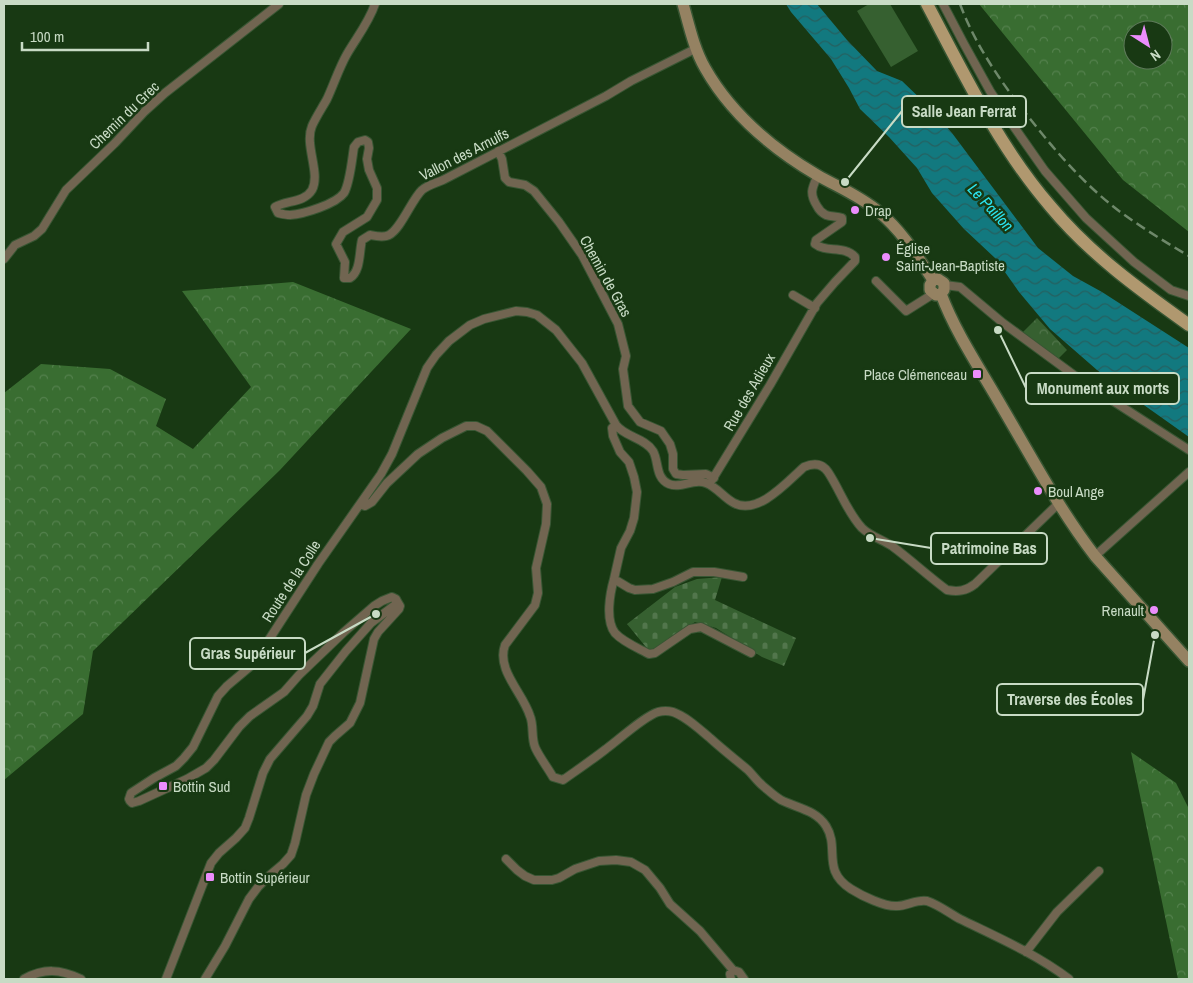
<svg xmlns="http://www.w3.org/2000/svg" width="1193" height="983" font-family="'Archivo Narrow',sans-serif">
	<defs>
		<pattern id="forest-crowns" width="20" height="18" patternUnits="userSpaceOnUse" patternTransform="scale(1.25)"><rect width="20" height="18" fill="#396d31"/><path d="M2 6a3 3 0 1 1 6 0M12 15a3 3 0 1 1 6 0" fill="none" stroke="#54814d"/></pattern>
		<pattern id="cemetery-stones" width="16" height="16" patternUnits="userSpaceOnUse" patternTransform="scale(1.25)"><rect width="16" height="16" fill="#366030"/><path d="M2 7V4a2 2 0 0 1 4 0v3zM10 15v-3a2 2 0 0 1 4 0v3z" fill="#52764c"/></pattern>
		<pattern id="park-crowns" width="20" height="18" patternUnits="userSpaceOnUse" patternTransform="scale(1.25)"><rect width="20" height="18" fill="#366030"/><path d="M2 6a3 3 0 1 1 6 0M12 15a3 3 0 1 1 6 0" fill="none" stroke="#52764c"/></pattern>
		<pattern id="water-waves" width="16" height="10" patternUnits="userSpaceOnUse" patternTransform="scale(1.25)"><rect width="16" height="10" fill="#12797f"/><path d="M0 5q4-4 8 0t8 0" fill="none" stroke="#256060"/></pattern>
	</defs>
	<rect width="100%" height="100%" fill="#183913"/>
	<path fill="url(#forest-crowns)" fill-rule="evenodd" d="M979,4h210v228l-66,-52zM1133,30h30v30h-30z
		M293,282l118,47 -131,141 -187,181 -10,63 -79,66v-387l37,-29 69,5 56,30 -10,27 37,23 58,-62 -69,-96z
		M1131,752l45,31 13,26v170h-11z"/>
	<path fill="url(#cemetery-stones)" d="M722,577l-7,23 81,38 -12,28 -22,-9 -46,-29 -21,-6 -45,30 -23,-28 48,-37 22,-8z"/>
	<path fill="url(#park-crowns)" d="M1037,318l30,32 -9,9 -36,-26z"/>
	<path fill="#366030" d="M869,4h21l28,47 -27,16 -34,-56z"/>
	<path fill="url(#water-waves)" d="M786,4h31l30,36 30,31 25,10 25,24 25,28 86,115 35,28 29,16 87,56v89l-55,-39 -37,-28 -47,-41 -31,-37 -24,-34 -31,-29 -32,-36 -15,-25 -28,-31 -29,-28 -11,-21 -18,-29 -40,-47z"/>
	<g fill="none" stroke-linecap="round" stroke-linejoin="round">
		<defs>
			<path id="street" d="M375,4c-6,18 -18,33 -28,50 -8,14 -13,30 -20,45 -5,9 -11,18 -15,27 -8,19 9,47 0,64 -8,13 -25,10 -37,17l3,6c4,1 8,2 12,2 14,-1 46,-11 54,-22 6,-10 8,-34 10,-46l4,-5 7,-2 3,2 1,6 -2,11 2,11 8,18v12l-10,17 -24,15 -7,12 9,18 -1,16h6c11,-7 9,-26 12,-38l8,-5c5,1 14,3 19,0 12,-6 23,-36 33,-45 6,-5 14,-7 21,-10l163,-84 25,-15 66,-33
				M943,4l21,40 26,47 15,23 40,57 41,47 48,44 37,28 18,6
				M498,151l4,8 3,19 4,4 16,3 9,6 25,31 23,33 36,69 8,32 -3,13 5,37 12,16 21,9 9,13 3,10v15l3,5 7,1 23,-1 8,4
				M4,259l11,-14 19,-9 8,-7 24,-39 49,-47 29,-31 21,-19 114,-89
				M876,281l30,30 27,-17
				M945,285l15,2 43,36 79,58 107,69
				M793,295l22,13
				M616,425l-4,3 1,8 7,16 9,10 5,15 3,15 -3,26 -4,13 -9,17 -7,31 15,9 6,2 18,-1 20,-7 20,-10h21l29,5
				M712,480l58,-95 47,-82 18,-21 20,-21v-4c-11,-12 -29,-4 -40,-13l1,-4 26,-18v-4c-5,-2 -11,-1 -16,-3 -4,-2 -7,-5 -9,-9 -8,-13 -5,-18 1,-31
				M360,504l5,2 7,-4 15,-19 31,-29 24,-16 24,-12h10l11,5 40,40 14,16 6,17 -1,20 -10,44 2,25 -3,12 -30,40c-9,25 18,48 25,71 4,9 1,21 5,31 3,8 13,21 18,30l10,3c14,-10 29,-20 43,-31 14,-10 37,-32 52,-37 4,-1 11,-1 15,0 14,5 26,17 37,26 12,11 25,21 38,32 5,5 9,11 15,16 6,5 11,10 18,14 16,8 35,10 45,26 14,22 -5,44 25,63 11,7 34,18 46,17 10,0 20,-7 30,-5 12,4 22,12 33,18 37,18 76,35 109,60
				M1095,556l94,-84
				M614,579c-4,14 -9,41 1,54 8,9 23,15 34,21l6,-1 35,-24 11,-2 50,26
				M506,859l11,11 8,6 9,4h18l7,-2 16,-9 24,-8 17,-1 15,2 14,8 15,18 10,16 30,27 33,39
				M1026,952l31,-40 42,-41
				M24,979c20,-11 36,-10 57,0
				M166,979l45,-116 8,-10 17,-15 9,-10 4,-10 14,-45 7,-14 37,-43 6,-10 7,-22 26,-33 25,-28 24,-18 2,-4 -1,-2 -4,-2 -10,4 -8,5 -30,26 -45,43 -15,17 -34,24 -11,11 -25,33 -8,8 -19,11 -48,22 -7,2 -2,-2 -1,-2 2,-6 23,-15 22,-12 8,-8 9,-11 25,-51 9,-10 25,-21 7,-10 59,-91 63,-90 11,-20 35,-86 9,-13 13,-14 21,-16 14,-6 32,-8 11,1 10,3 19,15 26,33 34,62c9,12 29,13 37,26 6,10 2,27 16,33 12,5 24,-6 37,-1 11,4 18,15 28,20 24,13 54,-22 70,-36 9,-4 18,-4 24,5 12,18 19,40 34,56 8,8 21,12 30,18 19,14 36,30 55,44 11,2 19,1 28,-6l84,-81
				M205,979l20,-33 24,-47 9,-12 12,-12 13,-11 8,-9 4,-12 11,-48 8,-21 15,-32 6,-6 15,-13 10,-20 14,-64 4,-7 21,-23 1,-3 -3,-5
				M731,979l-1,-5 3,-4 6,2 5,7"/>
			<path id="secondary" d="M683,4c6,21 11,45 22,64 26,46 68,81 112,107 21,12 43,21 62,37 23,19 38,44 54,68
				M933,280l5,-1 6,4v7l-3,4
				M933,280l-3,5v5l6,5 5,-1
				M941,294c15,40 40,76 61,113 30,51 57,102 93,149l94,105"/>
			<path id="primary" d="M927,4c37,70 72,143 124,203 39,47 89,83 138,118"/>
		</defs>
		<use href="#street" stroke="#385633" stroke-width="10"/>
		<use href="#secondary" stroke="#385633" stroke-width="14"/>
		<use href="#primary" stroke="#385633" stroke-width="15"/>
		<use href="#street" stroke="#716551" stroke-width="8"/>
		<use href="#secondary" stroke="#958262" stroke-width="11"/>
		<use href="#primary" stroke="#b0986f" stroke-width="12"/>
		<path stroke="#6e886a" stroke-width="2.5" stroke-dasharray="10 5" stroke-linecap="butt" d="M960,4c16,43 43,81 71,116 26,33 54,65 88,91 22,16 46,31 70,45"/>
	</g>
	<g fill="#eb8dfc" stroke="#183913" stroke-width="2">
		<circle cx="855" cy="210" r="5"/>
		<circle cx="886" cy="257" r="5"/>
		<rect x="972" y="369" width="10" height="10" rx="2.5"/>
		<circle cx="1038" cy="491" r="5"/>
		<circle cx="1154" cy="610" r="5"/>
		<rect x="158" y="781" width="10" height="10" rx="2.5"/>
		<rect x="205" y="872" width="10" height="10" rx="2.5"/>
	</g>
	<g text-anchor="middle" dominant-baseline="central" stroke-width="5" stroke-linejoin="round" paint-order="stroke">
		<g font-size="15" fill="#c8dbc5" stroke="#183913">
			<text transform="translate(124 115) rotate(-44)">Chemin du Grec</text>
			<text transform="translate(464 154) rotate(-27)">Vallon des Arnulfs</text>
			<text transform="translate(606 276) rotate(61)">Chemin de Gras</text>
			<text transform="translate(749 392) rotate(-60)">Rue des Adieux</text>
			<text transform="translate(291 581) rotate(-57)">Route de la Colle</text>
		</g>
		<g font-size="15" fill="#c8dbc5" stroke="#183913" text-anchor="start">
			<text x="865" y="210">Drap</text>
			<text x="896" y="248">Église<tspan x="896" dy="17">Saint-Jean-Baptiste</tspan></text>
			<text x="967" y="374" text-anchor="end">Place Clémenceau</text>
			<text x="1048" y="491">Boul Ange</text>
			<text x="1144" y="610" text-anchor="end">Renault</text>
			<text x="173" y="786">Bottin Sud</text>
			<text x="220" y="877">Bottin Supérieur</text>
		</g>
		<g font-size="16" font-style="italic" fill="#2be5f0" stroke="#183913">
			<text transform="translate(991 207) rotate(47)">Le Paillon</text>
		</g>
	</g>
	<path fill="none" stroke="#c8dbc5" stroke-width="2" d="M845 182L902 111M998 330L1026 388M870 538L931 548M376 614L305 653M1155 635L1143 700"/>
	<g fill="#c8dbc5" stroke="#183913" stroke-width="2">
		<circle cx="845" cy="182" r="5"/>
		<circle cx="998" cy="330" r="5"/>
		<circle cx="870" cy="538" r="5"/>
		<circle cx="376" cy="614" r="5"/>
		<circle cx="1155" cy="635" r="5"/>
	</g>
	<g fill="#183913" stroke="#c8dbc5" stroke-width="2">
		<rect x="902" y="96" width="124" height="31" rx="5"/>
		<rect x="1026" y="373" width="153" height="31" rx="5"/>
		<rect x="931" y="533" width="116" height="31" rx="5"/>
		<rect x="190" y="638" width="115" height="31" rx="5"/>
		<rect x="997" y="684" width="146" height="31" rx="5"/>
	</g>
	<g font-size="16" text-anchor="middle" font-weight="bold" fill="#c8dbc5">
		<text x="964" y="117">Salle Jean Ferrat</text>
		<text x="1103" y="394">Monument aux morts</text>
		<text x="989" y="554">Patrimoine Bas</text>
		<text x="248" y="659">Gras Supérieur</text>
		<text x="1070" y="705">Traverse des Écoles</text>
	</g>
	<rect width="1193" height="983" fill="none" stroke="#c8dbc5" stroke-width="10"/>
	<g transform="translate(1148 45) rotate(144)"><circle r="24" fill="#183913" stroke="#5e7a5a"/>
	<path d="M0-4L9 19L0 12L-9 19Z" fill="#eb8dfc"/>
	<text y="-8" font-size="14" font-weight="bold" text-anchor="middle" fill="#c8dbc5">N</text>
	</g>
	<path d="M22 42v8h126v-8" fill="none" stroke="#c8dbc5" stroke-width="2.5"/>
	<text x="30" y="42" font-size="15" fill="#c8dbc5" stroke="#183913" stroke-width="4" paint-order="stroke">100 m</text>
</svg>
